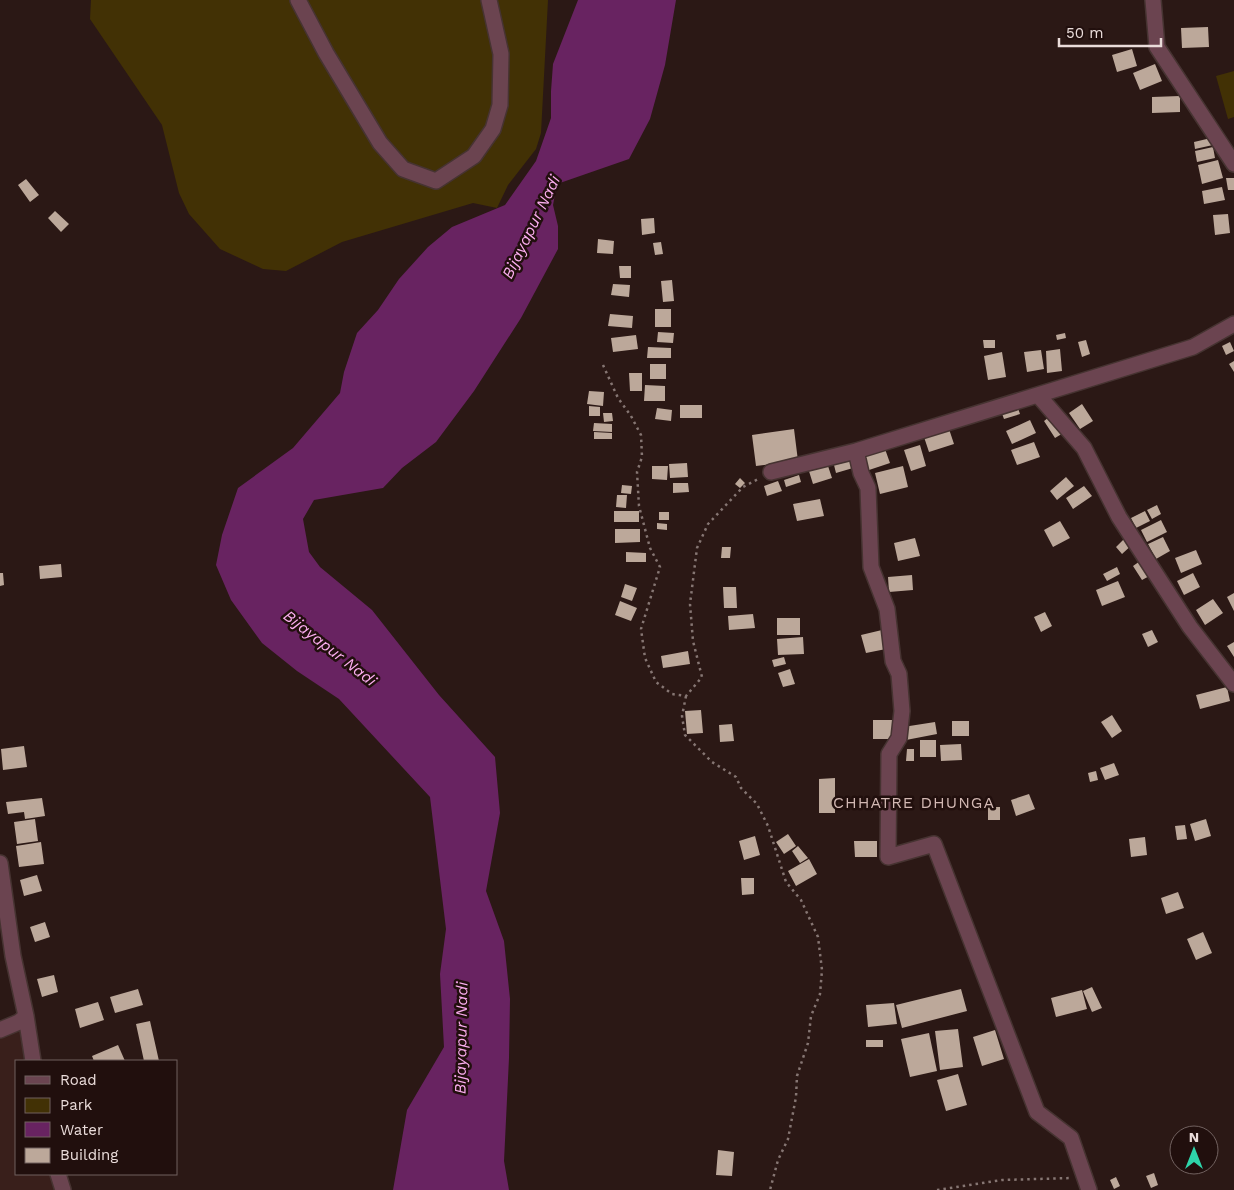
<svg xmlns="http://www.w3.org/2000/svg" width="1234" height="1190" font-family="'Work Sans',sans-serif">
	<rect width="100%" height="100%" fill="#2b1815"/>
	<path fill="#391f1b" d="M21,1027l6,34h-11v113h35l4,16h-55v-155z"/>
	<path fill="#423105" d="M91,0h457l-7,133 -5,16 -28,36 -11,23 -24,-5 -131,39 -56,29 -23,-2 -43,-20 -31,-35 -10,-21 -17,-68 -72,-106z
		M1234,71v46l-6,2 -12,-43z"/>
	<path fill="#682361" d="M578,0h98l-11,65 -15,54 -21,40 -72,25 -4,21 5,21v23l-37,69 -47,73 -38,51 -34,26 -19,20 -69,12 -11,19 6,33 11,15 52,43 67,85 56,62 5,56 -14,78 18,50 6,58 -1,59 -5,103 5,29h-116l14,-80 37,-63 -4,-73 6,-45 -16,-132 -91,-98 -42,-28 -35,-28 -31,-43 -15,-35 6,-30 16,-47 55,-40 47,-55 4,-21 13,-39 21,-23 21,-31 29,-32 24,-20 53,-22 31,-44 15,-43v-27l2,-27z"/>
	<path fill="#bca89a" d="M1208,27l1,20 -27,1 -1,-20z
		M1132,49l5,17 -20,6 -5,-17z
		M1155,64l7,17 -22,9 -7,-17z
		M1180,96v16l-28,1v-16z
		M1211,138l2,7 -18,4 -1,-7z
		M1213,147l2,11 -18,4 -2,-11z
		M1218,160l5,18 -21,6 -4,-19z
		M1226,178h8v12h-6z
		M26,179l13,16 -9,7 -12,-17z
		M1222,187l3,13 -21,4 -2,-13z
		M55,211l14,13 -8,8 -13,-14z
		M1228,214l2,19 -15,2 -2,-20z
		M654,218l1,15 -13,2 -1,-16z
		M598,239l16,2 -1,13 -16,-1z
		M661,242l2,12 -8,1 -2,-12z
		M619,266h12v12h-11z
		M672,280l2,21 -11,1 -2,-21z
		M613,284l17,1 -1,12 -18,-2z
		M655,309h16v18h-16z
		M610,314l23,2 -1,12 -24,-2z
		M658,332l16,1 -1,10 -16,-1z
		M1065,333l1,5 -9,2 -1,-5z
		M636,335l2,14 -25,3 -2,-14z
		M983,340h12v8h-11z
		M1086,340l4,14 -8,3 -4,-15z
		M1230,342l4,9 -8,4 -4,-9z
		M648,347l23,1v10h-24z
		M1060,349l2,22 -15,2 -1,-22z
		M1041,350l3,19 -17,3 -3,-20z
		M1002,352l4,25 -18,3 -4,-24z
		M1234,361v11l-5,-8z
		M650,364h16v15h-16z
		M629,373h13v18h-12z
		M645,385l20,1v15h-21z
		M589,391l15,1 -1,14 -16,-2z
		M1082,404l11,17 -13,8 -11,-16z
		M680,405h22v13h-22z
		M1017,405l3,9 -16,5 -3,-8z
		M589,406l11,1v9h-11z
		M657,408l15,2 -1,11 -16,-2z
		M603,413h9l1,8 -9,1z
		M1053,414l12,18 -10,6 -11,-17z
		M1030,420l6,13 -24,11 -6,-13z
		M594,423l18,1v8l-19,-1z
		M794,429l4,32 -42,5 -4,-31z
		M949,429l5,15 -25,8 -5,-15z
		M594,432l18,1v6h-18z
		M1034,442l6,15 -23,8 -6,-15z
		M920,445l6,21 -15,5 -7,-21z
		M885,449l5,14 -21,7 -5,-14z
		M850,456l3,12 -17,5 -3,-12z
		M687,463l1,14 -18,1 -1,-14z
		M827,463l5,15 -19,6 -5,-16z
		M652,466h16l-1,14 -15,-1z
		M903,466l5,21 -28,7 -5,-21z
		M799,475l2,7 -15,5 -2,-7z
		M1066,477l8,9 -17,14 -7,-9z
		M740,478l5,5 -5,5 -5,-4z
		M778,481l4,10 -15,5 -3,-10z
		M673,483h15l1,9 -16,1z
		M622,485l10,1 -1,8 -10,-1z
		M1084,486l8,10 -19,13 -7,-11z
		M617,495h10l-1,13 -10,-1z
		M820,499l4,17 -27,5 -4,-17z
		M1157,505l4,9 -9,5 -5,-9z
		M614,511h25v11h-25z
		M1145,511l5,10 -14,7 -5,-10z
		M659,512h10v8h-10z
		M1161,520l6,12 -20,10 -6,-12z
		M1060,521l10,17 -17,9 -9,-17z
		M657,523l10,1v6l-10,-1z
		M615,529h25v13l-25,1z
		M1127,536l7,7 -12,11 -6,-7z
		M1163,537l7,14 -14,8 -8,-15z
		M915,538l5,18 -22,5 -4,-18z
		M722,547h9l-1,11h-9z
		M1196,550l6,14 -21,9 -6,-15z
		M626,552l20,1v9h-20z
		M1143,559l10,15 -11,6 -9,-14z
		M61,564l1,13 -22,2 -1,-13z
		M1117,567l3,7 -13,7 -4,-7z
		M0,573h3l1,12 -4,1z
		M1193,573l7,14 -16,8 -7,-14z
		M912,575l1,15 -24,2 -1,-15z
		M1118,581l7,16 -23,9 -6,-16z
		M625,584l12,4 -5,13 -11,-4z
		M723,587h13l1,21h-13z
		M1234,593v18l-7,-14z
		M1213,599l10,14 -18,12 -9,-15z
		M620,601l17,7 -6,13 -16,-6z
		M1045,612l7,14 -11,6 -7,-15z
		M753,614l2,14 -26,2 -1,-14z
		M777,618h23v17h-23z
		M882,630l4,19 -20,4 -5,-18z
		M1152,630l6,12 -10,5 -6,-13z
		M803,637l1,17 -26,1 -1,-16z
		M1234,642v15l-7,-11z
		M688,651l2,13 -27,4 -2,-12z
		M784,657l2,7 -12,3 -2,-7z
		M790,669l5,15 -12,3 -5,-14z
		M1227,687l3,14 -30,8 -4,-14z
		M701,710l2,23 -16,1 -2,-23z
		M1112,715l10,16 -10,7 -11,-16z
		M873,720h19v19h-19z
		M952,721h17v15h-17z
		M935,722l2,12 -31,6 -3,-13z
		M732,724l2,17 -14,1 -1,-17z
		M920,740h16v17h-16z
		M961,744l1,16 -21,1 -1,-16z
		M24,746l3,21 -24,3 -2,-21z
		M907,749h7v12h-8z
		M1114,763l5,12 -14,5 -5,-12z
		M1096,771l2,9 -8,2 -2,-9z
		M835,778v35h-16v-34z
		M1029,794l6,15 -19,7 -5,-16z
		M42,798l3,18 -20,3 -1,-7 -16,2 -2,-12z
		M988,807h12v13h-12z
		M35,819l3,22 -21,3 -3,-22z
		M1206,819l5,17 -16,5 -5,-17z
		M1185,825l2,14 -10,1 -2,-14z
		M788,834l8,12 -12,8 -8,-12z
		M755,836l5,19 -16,5 -5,-19z
		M1145,837l2,18 -16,2 -2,-18z
		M854,841h23v16h-22z
		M41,842l3,22 -25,3 -3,-21z
		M798,846l10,12 -8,5 -8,-12z
		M809,859l8,15 -21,12 -8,-15z
		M37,875l5,16 -18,5 -4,-16z
		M741,878h13v16l-12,1z
		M1178,892l6,16 -18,6 -5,-16z
		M45,922l5,15 -15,5 -5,-15z
		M1203,932l9,21 -16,7 -9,-21z
		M54,975l4,17 -16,5 -5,-18z
		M1092,987l10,21 -10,4 -9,-21z
		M138,989l5,16 -28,8 -5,-16z
		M961,989l6,22 -65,17 -6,-23z
		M1082,990l5,19 -31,8 -5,-19z
		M98,1002l6,18 -24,8 -5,-19z
		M894,1003l3,21 -29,3 -2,-22z
		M150,1021l9,40h-15l-8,-37z
		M958,1029l5,38 -23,3 -5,-39z
		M995,1030l9,29 -22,7 -9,-29z
		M929,1033l8,38 -27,6 -9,-38z
		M866,1040h17v7h-17z
		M118,1045l7,16h-31l-2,-5z
		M958,1074l9,31 -21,6 -9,-31z
		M718,1150l16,2 -2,24 -16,-1z
		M1154,1173l4,12 -7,3 -5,-12z
		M1116,1177l4,9 -6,3 -4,-9z"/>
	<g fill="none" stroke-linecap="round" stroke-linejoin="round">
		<defs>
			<path id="minor" d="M298,0l28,53 54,90 23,26 33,12 38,-25 19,-27 7,-24 1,-51 -12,-54
				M1153,0l4,47 77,117
				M1038,395l46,53 35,69 71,110 44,57
				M856,451l5,22 7,15 3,79 16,42 6,52 6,13 3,37 -3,27 -10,16 -1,103 46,-13 103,268 34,26 18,52
				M771,472l85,-21 337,-104 41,-23
				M0,863l13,93 13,60 7,45
				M0,1030l19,-8 7,-6
				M58,1174l5,16"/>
		</defs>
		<use href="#minor" stroke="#463331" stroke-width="18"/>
		<path stroke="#867673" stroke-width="2.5" stroke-dasharray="2.5 4" stroke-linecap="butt" d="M603,365l15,33 13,18 10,19 1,22 -5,15 2,34 11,42 10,19 -19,62 4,29 11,24 16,12 14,2 16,-19 -9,-36 -3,-37 7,-56 11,-24 35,-37 17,-9
			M686,696l-4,20 3,19 27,27 24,15 5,11 16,16 11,22 18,56 15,18 17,37 4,33 -2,24 -9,22 -3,27 -11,33 -1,21 -8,42 -10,21 -8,30
			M937,1190l65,-10 69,-2"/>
		<use href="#minor" stroke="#6b4450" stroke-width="15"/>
	</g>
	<g text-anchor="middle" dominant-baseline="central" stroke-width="5" stroke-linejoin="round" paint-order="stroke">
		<g font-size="16" font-style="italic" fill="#fbadef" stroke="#210f0d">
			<text transform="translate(531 227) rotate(-64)">Bijayapur Nadi</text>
			<text transform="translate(330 648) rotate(38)">Bijayapur Nadi</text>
			<text transform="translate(461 1038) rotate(-89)">Bijayapur Nadi</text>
		</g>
		<g font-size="16" letter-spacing="1" fill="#d2b8b3" stroke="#210f0d">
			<text x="914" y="802">CHHATRE DHUNGA</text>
		</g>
	</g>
	<rect x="15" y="1060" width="162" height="115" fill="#210f0d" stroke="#71615f"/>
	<rect x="25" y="1076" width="25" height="8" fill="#6b4450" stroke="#71615f"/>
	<text x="60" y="1085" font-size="15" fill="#eadcda">Road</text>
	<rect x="25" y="1098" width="25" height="15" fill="#423105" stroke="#71615f"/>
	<text x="60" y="1110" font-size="15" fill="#eadcda">Park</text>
	<rect x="25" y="1122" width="25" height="15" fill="#682361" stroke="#71615f"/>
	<text x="60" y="1135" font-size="15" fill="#eadcda">Water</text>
	<rect x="25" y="1148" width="25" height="15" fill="#bca89a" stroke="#71615f"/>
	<text x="60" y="1160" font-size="15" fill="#eadcda">Building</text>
	<g transform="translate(1194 1150)"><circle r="24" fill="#210f0d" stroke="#71615f"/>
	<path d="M0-4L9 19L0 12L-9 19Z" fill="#2ed4aa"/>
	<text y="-8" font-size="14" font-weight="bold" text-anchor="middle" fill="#eadcda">N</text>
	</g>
	<path d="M1059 38v8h102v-8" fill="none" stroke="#eadcda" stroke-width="2.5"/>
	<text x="1066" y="38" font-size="15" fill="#eadcda" stroke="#210f0d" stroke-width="4" paint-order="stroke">50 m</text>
</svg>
